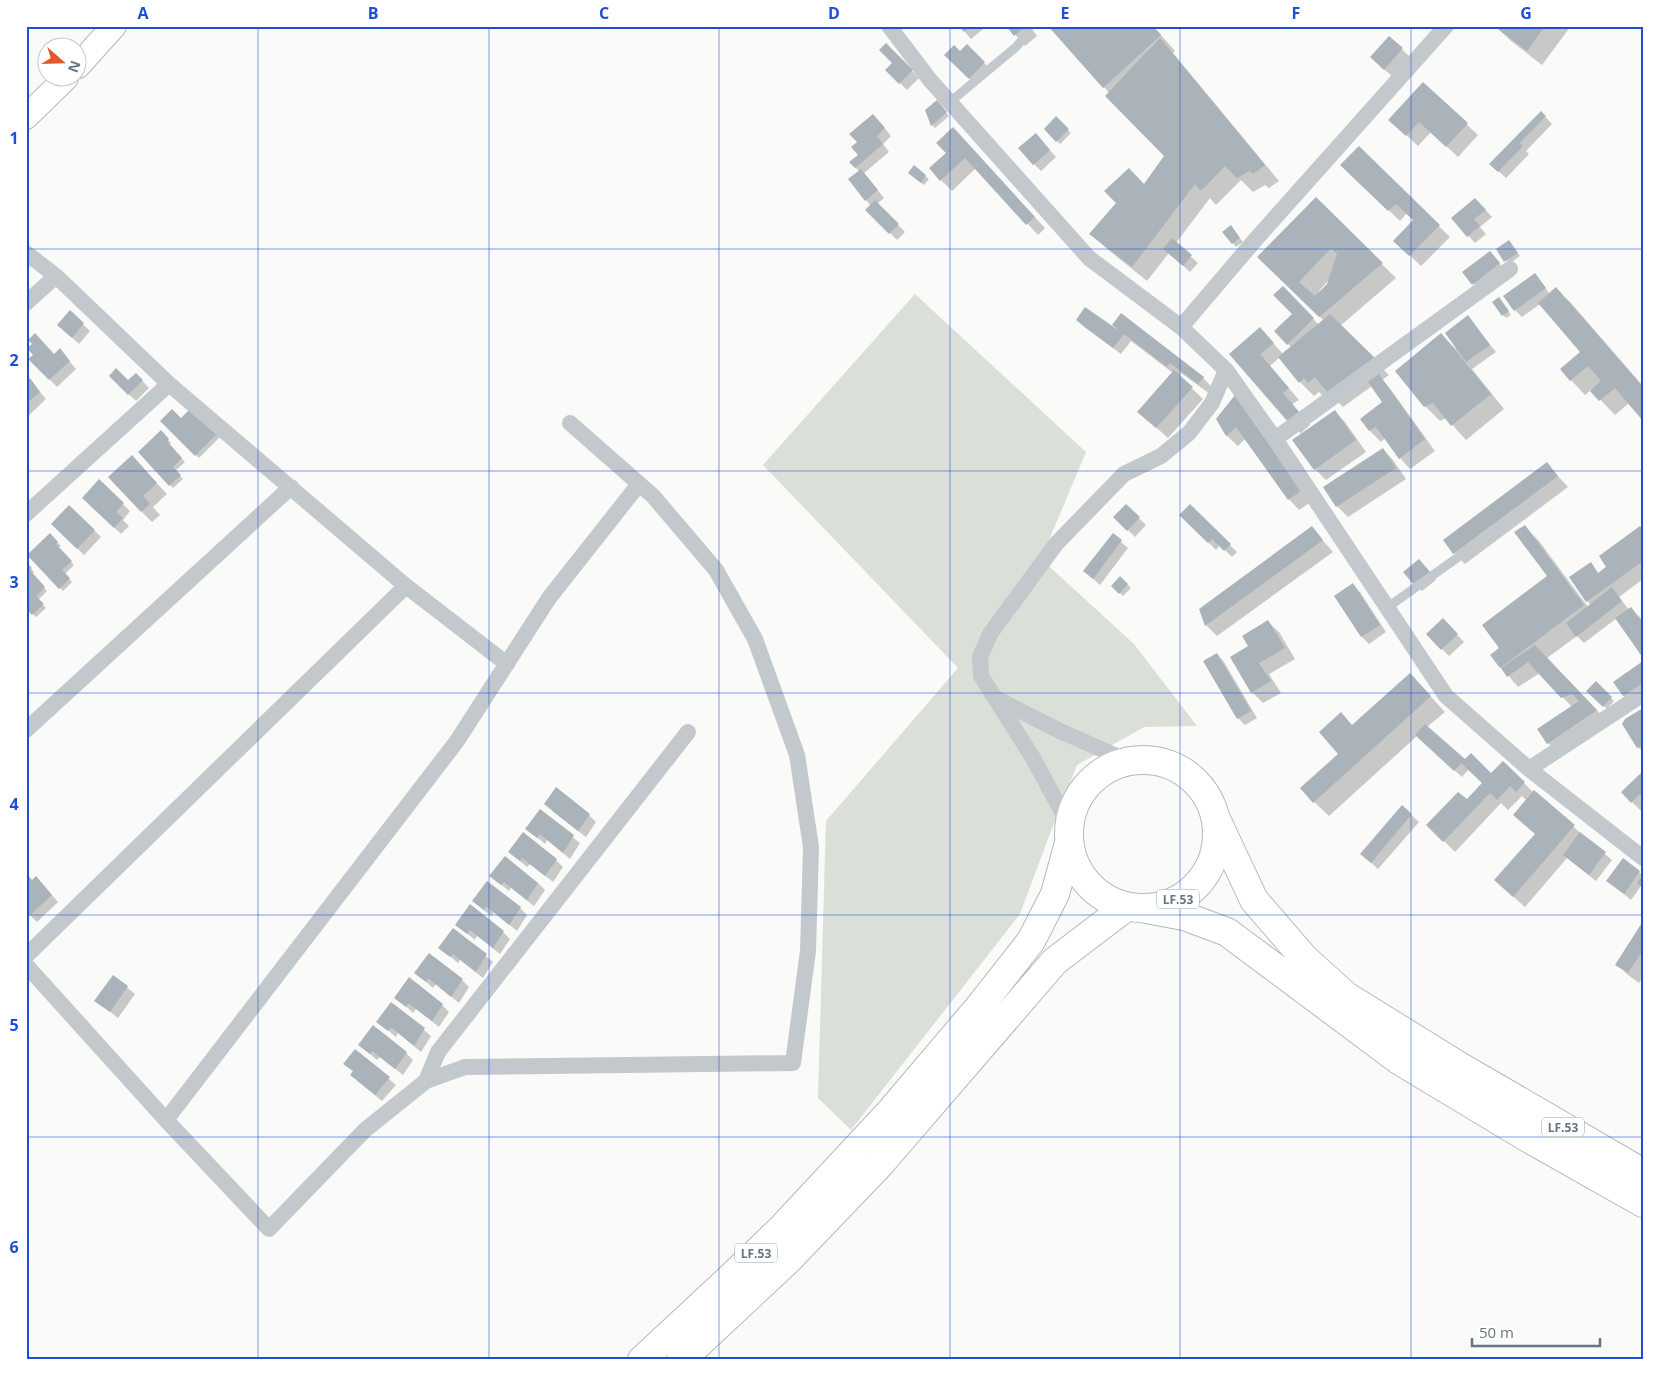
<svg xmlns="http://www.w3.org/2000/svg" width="1669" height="1386" font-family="'Open Sans',sans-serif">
	<rect width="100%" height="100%" fill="#fafaf8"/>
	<path fill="#dadfd7" d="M915,294l171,158 -45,107 93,85 63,82 -53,1 -67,38 -26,66 -31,83 -169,216 -33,-32 8,-277 132,-153 -195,-203z"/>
	<path fill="#0003" fill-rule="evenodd" d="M960,26h27l-16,13z
		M1008,26h22l7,10 -12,10z
		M1049,26h104l22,25 -2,2 106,128 -10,7 -4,-3 -12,7 -12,-12 -25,25 -6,-7 -34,45 22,20 -8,9 -21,-19 -22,28 -41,-33 -15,-14 54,-49 21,-29z
		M1571,26l-29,39 -31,-24 -15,-14z
		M1389,37l20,19 -17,20 -14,-12z
		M886,45l33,33 -12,12 -20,-20 7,-7z
		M967,46l24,24 -15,15 -30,-30 14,-2z
		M1423,84l55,51 -20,22 -27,-25 -13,14 -17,-16z
		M940,105l9,11 -14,12 -3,-3z
		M1541,112l11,12 -26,27 3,3 -23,24 -15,-14z
		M1056,118l15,15 -11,11 -15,-15z
		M880,122l11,14 -8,8 6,8 -25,21 20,25 -7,6 28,28 -8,8 -30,-30 4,-4 -5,-6 -7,-29 -8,-8 9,-8z
		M964,140l81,88 -7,7 -62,-67 -24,23 -11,-11z
		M1043,142l13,15 -15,14 -7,-7z
		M1359,148l91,89 -29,29 -26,-25 19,-21 -7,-7 -7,8 -58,-56z
		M914,167l15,12 -5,6 -11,-9z
		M1316,199l80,79 -56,48 49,49 -7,5 7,7 46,64 -25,18 -10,-11 -15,-20 -4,4 -11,-11 -9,-12 23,-16 -12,-17 -29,21 -14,-14 -5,4 -5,-5 -5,4 -14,-14 -20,-25 -10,9 29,34 -7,4 18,21 -9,8 1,1 32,-23 11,11 21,30 -40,28 -11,-11 -13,-34 -71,-81 29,-25 23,25 8,-7 -15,-16 18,-17 -11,-27 36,38 5,-4 -65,-64zM1329,280l-1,5 -7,7 -2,-1z
		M1482,206l10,11 -12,10 6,7 -11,9 -22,-24z
		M1234,230l9,12 -7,5 -12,-15z
		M1512,245l8,11 -11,8 -11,-15z
		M1490,252l16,19 -26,20 -16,-19z
		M1535,275l15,19 6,-5 15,14 72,83v33l-14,-16 -14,12 -24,-25 -6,5 -14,-15 -10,-11 20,-17 -41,-48 -18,13 -7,-7z
		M1499,298l12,17 -5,3 -3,-3z
		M70,312l20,19 -11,13 -13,-12z
		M1468,317l28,35 -24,17 32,40 -38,31 -20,-22 -6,3 -15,-15 16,-72 15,15z
		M1077,320l45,13 -8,-8 89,53 11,11 -4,5 -29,-21 -2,3 24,23 -35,39 -18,-16 23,-49 -42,-32 -10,13 -37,-27z
		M54,355l12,2 10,12 -19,18 -27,-28z
		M136,374l13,14 -13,13 -26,-25 18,6z
		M30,380l16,19 -19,18 -1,-33z
		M1235,397l76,105 -12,8 -10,-11 -44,-60 -7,7 -11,-10 -10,-17z
		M190,411l30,26 -21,21 -37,-37 19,-2z
		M161,432l10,11 -2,2 16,17 -10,9 8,8 -10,9 -34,-36z
		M1383,449l10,11 13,19 -58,38 -11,-11 -12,-18z
		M1547,464l21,23 -103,77 -11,-11z
		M142,468l25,26 -14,13 7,8 -8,7 -10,-10z
		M99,481l31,30 -7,9 6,6 -8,8 -37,-36z
		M69,506l32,31 -17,18 -31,-31z
		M1126,506l20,19 -11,12 -20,-20z
		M1190,506l47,46 -5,5 -12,-12 -4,5 -35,-35z
		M1524,526l15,15 49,66 3,-2 -4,-4 3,-37 9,10 44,-43v48l-24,18 10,13 2,-1 12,11v36l-26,-38 -33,25 -7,-7 -30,22 60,63 -48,33 -11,-11 -9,-13 33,-23 -32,-34 -22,14 -17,-20v-19l48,-71z
		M1312,528l21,24 -116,84 -11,-11 -6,-16z
		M50,535l11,11 -3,2 16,17 -9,9 7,8 -9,9 -34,-36z
		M1113,535l15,13 -28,37 -15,-14z
		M26,564l8,8 -2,2 15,17 -9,9 8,8 -10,9 -10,-10z
		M1426,567l10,13 -14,11 -7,-7z
		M1120,577l11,11 -8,8 -11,-10z
		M1353,585l7,7 26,40 -17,12 -7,-7 -26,-41z
		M1268,622l11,10 16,27 -26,15 12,19 -18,10 -11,-11 -2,-46z
		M1450,627l14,15 -15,14 -7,-7z
		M1217,654l7,8 33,56 -12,7 -7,-7z
		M1643,662v39l-8,5 -11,-10 -9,-14z
		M1410,674l35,38 -18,15 38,34 26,13 12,-12 31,31 78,67 -16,21 -29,-23 -42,49 -18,-16 29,-57 -9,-33 -5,-5 -14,14 -7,-7 -46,49 -27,-27 39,-24 17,-17 -15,-15 -7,8 -45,-41 -88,80 -15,-14 26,-48 13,-28z
		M1596,683l18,18 -7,8 -19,-18z
		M1643,709v43l-5,-5z
		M1643,777v36l-11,-11z
		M1402,807l17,15 -41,47 -9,-8z
		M540,811l40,32 -10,16 -23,-19 -2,4 -18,-15z
		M552,811l37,4 7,7 -10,15z
		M509,852l47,8 7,7 -10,15 -23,-18 -3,3z
		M1623,860l20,15v12l-2,-1 -10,14 -23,-19z
		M491,876l47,7 7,7 -11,16 -23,-18 -2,3z
		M32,881l11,4 15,17 -21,20 -11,-11z
		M473,901l47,7 7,7 -10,16 -23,-19 -3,4z
		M1643,923v54l-4,6 -11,-8 -11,-11z
		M457,925l46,7 7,7 -10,15 -23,-18 -2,4z
		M454,930l39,32 -10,16 -23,-18 -2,3 -18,-15z
		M416,973l46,7 7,7 -10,16 -23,-19 -3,4z
		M113,976l22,18 -17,24 -22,-17z
		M396,997l46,8 7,7 -10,15 -23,-18 -3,4z
		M392,1003l39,33 -10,16 -23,-19 -2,4 -18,-15z
		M359,1045l47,8 7,7 -10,15 -23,-18 -3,3z
		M356,1051l40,34 -14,16 -23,-19 -7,-7 2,-3 -10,-8z"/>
	<path fill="#aab3b9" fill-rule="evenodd" d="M959,26h12l-7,6z
		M1006,26h20l-12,10z
		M1048,26h105l8,9 -58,53z
		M1494,26h51l-18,25z
		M1389,36l14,12 -19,22 -14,-13z
		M1160,38l105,127 -12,9 -3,-3 -13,7 -12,-12 -24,25 -6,-7 -63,83 -43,-33 27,-31 -12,-12 25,-23 15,16 20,-28 -59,-60z
		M886,43l27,27 -14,14 -14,-14 7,-7 -13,-13z
		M967,44l18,18 -16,17 -25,-24 10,-10 6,6z
		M1423,82l45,41 -22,24 -27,-25 -13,14 -18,-16z
		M937,100l10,12 -16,14 -6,-16z
		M1541,111l5,5 -26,27 3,3 -25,26 -9,-8z
		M873,114l12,14 -8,8 6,8 -28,24 -6,-6 9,-7 -7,-8 6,-5 -8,-8z
		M1056,116l13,13 -13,13 -12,-13z
		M953,127l82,90 -9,8 -61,-67 -25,23 -11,-13 17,-15 -10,-10z
		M1036,133l14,17 -17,15 -15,-17z
		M1359,146l81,79 -31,31 -16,-15 20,-21 -17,-16 -8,7 -48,-46z
		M914,165l12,10 -5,8 -13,-10z
		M861,169l17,21 -13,11 -17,-22z
		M1316,197l67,66 -64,54 -62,-60zM1331,248l6,6 -10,30 -12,12 -16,-14z
		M1475,198l11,12 -12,9 6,7 -13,11 -16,-19z
		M875,200l24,24 -10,10 -24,-24z
		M1231,225l9,13 -8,6 -10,-12z
		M1172,238l20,17 -9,11 -20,-17z
		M1509,240l9,13 -14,9 -8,-13z
		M1490,251l10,12 -28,22 -10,-13z
		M1535,273l11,15 -32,23 -11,-15z
		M1283,286l31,32 -27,27 -13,-14 18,-17 -19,-19z
		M1556,287l87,100v34l-28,-33 -16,13 -9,-10 11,-10 -13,-15 -18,15 -10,-12 20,-17 -42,-49z
		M1499,297l10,14 -7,5 -10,-14z
		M1085,307l36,25 -9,-7 9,-12 83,64 -6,7 -28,-21 -3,4 -43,-33 -11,14 -37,-28z
		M70,310l14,13 -12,15 -15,-13z
		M1330,314l46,45 -48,34 -13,-16 -7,6 -4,-5 -5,5 -21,-26z
		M1468,315l22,30 -24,17 -21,-29z
		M1260,327l14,16 -14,11 29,34 -6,5 17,20 -11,10 -60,-69z
		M35,333l19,21 6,-6 10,13 -21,19 -21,-21 5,-4 -6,-7 5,-4 -4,-4z
		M1441,333l50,61 -40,32 -18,-23 -9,4 -29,-36z
		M116,368l12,12 8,-7 7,7 -15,15 -19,-19z
		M1174,370l19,17 -37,41 -19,-16z
		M1379,374l46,65 -26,20 -23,-32 -7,4 -9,-12 22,-17 -14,-20z
		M30,378l10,14 -14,12v-22z
		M1235,395l66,96 -13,9 -52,-73 -10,9 -10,-17z
		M172,409l9,9 9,-9 28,24 -23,23 -35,-35z
		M1335,410l21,30 -42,30 -22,-30z
		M161,430l8,9 -2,2 15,17 -9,9 8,8 -12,11 -31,-34z
		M1383,448l13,20 -60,39 -13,-20z
		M132,455l25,28 -14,13 7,8 -9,8 -33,-35z
		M1547,462l11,14 -105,78 -10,-14z
		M99,479l25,24 -8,9 7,6 -9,10 -32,-30z
		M1126,504l14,13 -13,14 -14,-14z
		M1190,504l41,40 -7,7 -12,-12 -4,4 -29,-28z
		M69,505l26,25 -18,19 -26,-25z
		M1525,525l59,80 -84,63 -10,-13 9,-7 -17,-23 65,-49 -33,-44z
		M1312,526l11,14 -118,86 -6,-17z
		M1640,526l3,4v31l-57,41 -17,-25 22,-15 7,11 8,-6 -7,-11z
		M50,533l8,9 -2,2 16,17 -10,9 8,8 -11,11 -32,-34z
		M1113,533l9,7 -29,39 -10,-8z
		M1419,559l11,13 -16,13 -11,-13z
		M26,562l6,6 -2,2 15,17 -9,9 8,8 -12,11 -6,-6z
		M1120,576l8,8 -9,10 -8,-8z
		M1353,583l27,42 -19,12 -27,-41z
		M1612,587l10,14 -46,36 -10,-14z
		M1631,607l12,16v35l-28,-40z
		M1443,618l15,16 -17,16 -15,-16z
		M1268,620l17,28 -26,15 12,18 -20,12 -21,-36 18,-11 -6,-10z
		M1535,645l62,65 -50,34 -10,-15 42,-28 -7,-7 -11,4 -33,-36 -21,15 -6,-9z
		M1217,653l34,58 -14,8 -34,-58z
		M1643,661v22l-20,13 -10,-14z
		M1410,673l21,23 -118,107 -13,-15 38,-34 -19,-22 22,-20 11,13z
		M1596,681l16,16 -9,10 -17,-16z
		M1643,708v37l-6,3 -15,-24 3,-5z
		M1425,724l40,35 -11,12 -39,-36z
		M1471,753l20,20 12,-12 22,21 -9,10 -6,-6 -13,14 -7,-7 -47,49 -17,-17 32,-33 9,7 15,-16 -21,-20z
		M1641,773l2,2v22l-3,-3 -9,9 -10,-11z
		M556,787l34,27 -12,17 -34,-27z
		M1534,790l41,35 -62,72 -19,-17 41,-46 -22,-19z
		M1402,805l10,9 -41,49 -11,-9z
		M540,809l34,26 -11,18 -23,-19 -3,4 -12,-9z
		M523,832l34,27 -12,17 -23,-18 -2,3 -12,-9z
		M1580,832l26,20 -17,23 -26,-20z
		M505,856l33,27 -11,17 -23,-18 -3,3 -12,-9z
		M1623,858l17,13 -16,23 -18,-13z
		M26,873l6,7 4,-4 16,19 -23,21 -3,-3z
		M1643,876v12l-6,-5z
		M487,881l34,26 -12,18 -23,-19 -2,4 -12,-9z
		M470,904l34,27 -11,17 -23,-18 -3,4 -12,-9z
		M1643,921v29l-15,23 -13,-8z
		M453,928l34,26 -11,18 -23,-18 -3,3 -12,-9z
		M429,953l34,26 -12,18 -23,-19 -2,4 -12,-9z
		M113,975l15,11 -18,26 -16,-11z
		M409,977l34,27 -11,17 -24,-18 -2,4 -12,-9z
		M391,1002l34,26 -11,18 -23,-19 -3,4 -12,-9z
		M373,1025l34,27 -12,17 -23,-18 -2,3 -12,-9z
		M355,1049l35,28 -15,18 -25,-20 3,-4 -10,-7z"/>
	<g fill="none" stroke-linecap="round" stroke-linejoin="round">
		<defs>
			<path id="secondary" d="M78,66l36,-40
				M26,117l40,-39"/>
			<path id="highway" d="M1069 834a74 74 0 1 1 148 0a74 74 0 1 1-148 0Z
				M1216,819l38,81 50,58 42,38 113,70 184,107
				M1146,909l38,7 43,16 173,129 128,77 115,65
				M642,1360l85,-79 55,-53 108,-116 90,-106 51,-65 24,-47 14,-51
				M681,1360l106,-99 93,-97 175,-203 71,-54"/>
		</defs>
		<use href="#secondary" stroke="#b3babf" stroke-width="26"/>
		<use href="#highway" stroke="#b4b9bd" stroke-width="30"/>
		<path stroke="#c3c8cc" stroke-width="9" d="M950,102l66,-55 11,-13 1,-8
			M1388,607l152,-108"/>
		<path stroke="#c3c8cc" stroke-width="16" d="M889,26l41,54 159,178 92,69 45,43 49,69 171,257 83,73 114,89
			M26,253l30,23 113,108 237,202 101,78
			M26,303l30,-27
			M1181,327l75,-88 190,-213
			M1275,439l235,-170
			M26,514l143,-130
			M997,699l63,32 68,30
			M26,730l265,-243
			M1529,769l114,-75
			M1069,825l-36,-67 -52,-82 -1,-19 10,-23 66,-90 68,-70 37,-18 28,-23 23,-30 14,-33
			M26,956l380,-370
			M26,965l140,155 103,109 96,-99 61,-49 39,-14 328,-4 15,-112 3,-104 -14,-92 -42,-116 -39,-69 -63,-74 -83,-73
			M426,1081l12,-29 250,-320
			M166,1120l291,-379 92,-143 90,-114"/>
		<use href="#secondary" stroke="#fff" stroke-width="24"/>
		<use href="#highway" stroke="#fff" stroke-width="28"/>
	</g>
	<path fill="none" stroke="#1d4ed8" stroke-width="1" stroke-opacity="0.55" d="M258,26v1334M489,26v1334M719,26v1334M950,26v1334M1180,26v1334M1411,26v1334M26,249h1617M26,471h1617M26,693h1617M26,915h1617M26,1137h1617"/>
	<g text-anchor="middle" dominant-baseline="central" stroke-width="5" stroke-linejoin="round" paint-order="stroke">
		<g fill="#fff" stroke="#939fa8" stroke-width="1">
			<rect x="1157" y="889.5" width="42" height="19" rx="4"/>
			<rect x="1542" y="1117.5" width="42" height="19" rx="4"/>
			<rect x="735" y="1243.5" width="42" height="19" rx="4"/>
		</g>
		<g font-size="12" font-weight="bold" fill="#657683">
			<text x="1178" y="899">LF.53</text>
			<text x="1563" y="1127">LF.53</text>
			<text x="756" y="1253">LF.53</text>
		</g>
	</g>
	<rect width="1669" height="1386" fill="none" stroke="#ffffff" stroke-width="55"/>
	<g transform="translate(62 62) rotate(110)"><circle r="24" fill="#ffffff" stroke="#c1c8cd"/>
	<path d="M0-4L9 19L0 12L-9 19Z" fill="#e4572e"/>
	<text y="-8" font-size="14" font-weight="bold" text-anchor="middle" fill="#657683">N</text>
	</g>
	<path d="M1472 1338v8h128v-8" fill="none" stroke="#657683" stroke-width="2.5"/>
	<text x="1479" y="1338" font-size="15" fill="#657683" stroke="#ffffff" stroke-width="4" paint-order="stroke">50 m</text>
	<rect x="28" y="28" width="1614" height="1330" fill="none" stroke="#1d4ed8" stroke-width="2"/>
	<g font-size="16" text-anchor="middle" font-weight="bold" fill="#1d4ed8">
		<text x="143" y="19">A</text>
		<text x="373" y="19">B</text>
		<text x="604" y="19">C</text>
		<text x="834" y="19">D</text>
		<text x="1065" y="19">E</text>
		<text x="1296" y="19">F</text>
		<text x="1526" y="19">G</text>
		<text x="14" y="144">1</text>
		<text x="14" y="366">2</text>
		<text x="14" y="588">3</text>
		<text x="14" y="810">4</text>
		<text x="14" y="1031">5</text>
		<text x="14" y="1253">6</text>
	</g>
</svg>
